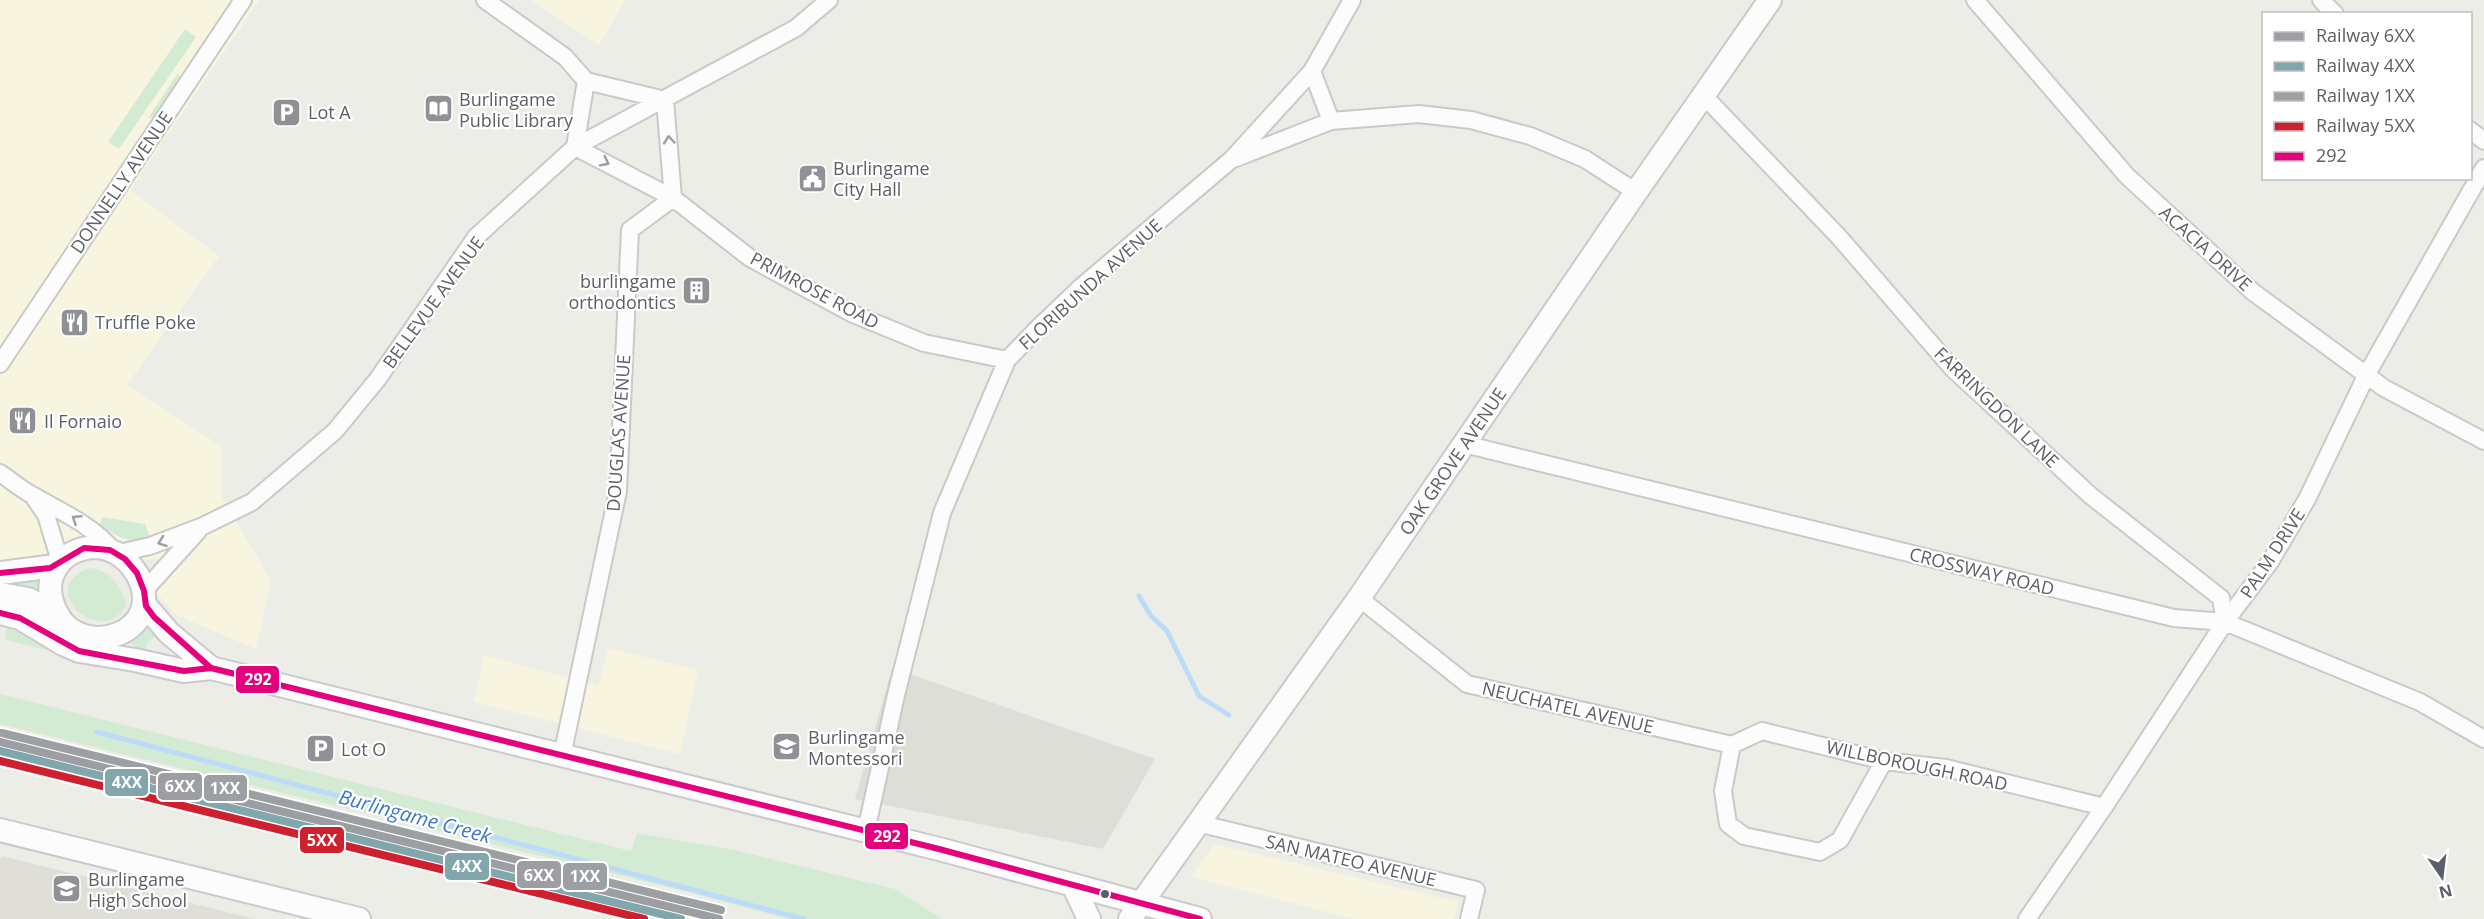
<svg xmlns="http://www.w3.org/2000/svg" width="2484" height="919" font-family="'Open Sans',sans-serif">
	<rect width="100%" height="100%" fill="#edede8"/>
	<path fill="#f7f4e0" d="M0,0h259l-129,190 89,66 -92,129 94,61 1,51 49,84 -15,68 -80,-34 -22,-25 7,-31 -161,1z
		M531,0h94l-26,45z
		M608,648l90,22 -18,84 -206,-52 10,-47 114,31z
		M1214,844l245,58 -5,17h-100l-163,-42z"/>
	<path fill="#deded9" d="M892,668l263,91 -52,90 -248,-50z"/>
	<path fill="#dfded7" d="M2,856l253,63h-255v-60z"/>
	<path fill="#d4ebd3" d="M185,29l11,8 -77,112 -11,-7z
		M178,73l3,7 -26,37 -7,1z
		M103,517l42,7 6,15c-25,4 -31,-1 -52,-14z
		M89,568c23,2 28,16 38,35 -22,49 -95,-13 -38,-35z
		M40,574l3,21 -26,-8v-8z
		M9,621l58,34 -61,-15 -1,-3z
		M145,623l11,13 -9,6 -2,9 -18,-9z
		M0,694l631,157 6,-18 97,17 161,39 47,30h-154l-104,-28 -684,-167z"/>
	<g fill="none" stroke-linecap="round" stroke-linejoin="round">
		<path stroke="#bbdbf8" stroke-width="5" d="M1139,596l12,20 16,15 32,65 30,19
			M97,732l706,187"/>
		<defs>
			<path id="street" d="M485,0l80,57 21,24 79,19 8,98
				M1975,0l152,176 126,116 131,96 100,53
				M2321,0l14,14
				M1312,71l19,50
				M586,81l-11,66 98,51 77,60 101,55 73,30 83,17
				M1704,96l135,141 114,132 138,127 130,102 4,24
				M2470,130l14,11
				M1236,158l95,-37 88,-7 52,6 59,16 55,23 51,33
				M0,364l243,-364
				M1464,444l710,174 51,4 195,80 64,37
				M0,473c10,7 21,16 32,22 29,17 59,29 82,56
				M33,496l13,19 14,46
				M119,553l31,-7 53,-20 49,-24 83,-71 42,-51 99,-143 99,-90 221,-119 33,-28
				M144,591l54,-60
				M1359,598l108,86 265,61
				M1732,745l30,-14 122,30 62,7 158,39
				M1732,745l-9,46 5,33 16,12 76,16 20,-12 44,-79
				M562,756l56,-265 12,-261 43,-32
				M1197,823l279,67 -7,29
				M866,831l30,-136 46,-182 65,-153 32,-33 42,-40 151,-128 80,-88 40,-71
				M2027,919l77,-112 121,-185 45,-60 37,-63 60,-125 117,-206"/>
			<g id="secondary">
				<path d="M97,547c19,3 30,11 40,27 32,58 -54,88 -80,40 -18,-35 2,-66 40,-67z"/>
				<path d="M0,573l55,-7"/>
				<path d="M0,594l28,5 30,16"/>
				<path d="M145,605l24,28 42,35"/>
				<path d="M0,613l20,5 43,26 16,7 56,9 49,11 27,-3 728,181 261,70"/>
				<path d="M0,830l359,89"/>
				<path d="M1074,887l15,32"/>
				<path id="s1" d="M1130,919l229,-321 277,-406 134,-192"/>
			</g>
		</defs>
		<use href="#street" stroke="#c9cac8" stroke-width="20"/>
		<use href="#secondary" stroke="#c9cac9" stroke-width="26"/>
		<use href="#street" stroke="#fcfcfc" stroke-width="16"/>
		<use href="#secondary" stroke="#fcfcfc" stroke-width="22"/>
		<defs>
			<path id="bus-1" d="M0,573l50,-5 34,-20 26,2 15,9 12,14 7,18 2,15 8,11 57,51 728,181 261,70
				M0,613l20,5 59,33 105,20 27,-3 12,3"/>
		</defs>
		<use href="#bus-1" stroke="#fff" stroke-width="10"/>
		<use href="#bus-1" stroke="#e5007d" stroke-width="6"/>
		<defs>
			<path id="rail-1" d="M0,742l719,177"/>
			<path id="rail-2" d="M0,751l681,168"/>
			<path id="rail-3" d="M2,733l719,177"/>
			<path id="rail-4" d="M0,761l644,158"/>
		</defs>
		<use href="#rail-1" stroke="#fff" stroke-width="12"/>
		<use href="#rail-2" stroke="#fff" stroke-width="12"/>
		<use href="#rail-3" stroke="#fff" stroke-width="12"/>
		<use href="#rail-4" stroke="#fff" stroke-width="12"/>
		<use href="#rail-1" stroke="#9c9ea2" stroke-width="8"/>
		<use href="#rail-2" stroke="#81a7ad" stroke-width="8"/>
		<use href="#rail-3" stroke="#9da0a3" stroke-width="8"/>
		<use href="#rail-4" stroke="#ce202f" stroke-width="8"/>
	</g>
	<defs><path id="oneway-chevron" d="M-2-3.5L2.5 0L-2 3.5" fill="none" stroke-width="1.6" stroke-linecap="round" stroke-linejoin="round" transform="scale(1.5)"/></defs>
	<g stroke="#9c9ea2">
		<use href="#oneway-chevron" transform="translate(669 140) rotate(-95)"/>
		<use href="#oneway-chevron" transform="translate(605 162) rotate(27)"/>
		<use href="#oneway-chevron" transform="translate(76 519) rotate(-147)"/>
		<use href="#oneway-chevron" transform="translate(162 542) rotate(160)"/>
	</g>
	<defs>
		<symbol id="library-square" viewBox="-11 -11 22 22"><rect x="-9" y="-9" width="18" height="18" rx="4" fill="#8f9194" stroke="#fff"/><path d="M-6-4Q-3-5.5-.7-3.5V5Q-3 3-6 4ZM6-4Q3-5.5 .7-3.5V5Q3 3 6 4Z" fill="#fff"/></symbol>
		<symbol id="parking-square" viewBox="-11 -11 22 22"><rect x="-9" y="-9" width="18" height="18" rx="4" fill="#8f9194" stroke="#fff"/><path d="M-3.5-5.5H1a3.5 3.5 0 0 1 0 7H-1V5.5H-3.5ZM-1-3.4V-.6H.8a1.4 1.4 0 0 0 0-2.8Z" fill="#fff"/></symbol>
		<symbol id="civic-square" viewBox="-11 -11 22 22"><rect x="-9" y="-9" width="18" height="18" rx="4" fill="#8f9194" stroke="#fff"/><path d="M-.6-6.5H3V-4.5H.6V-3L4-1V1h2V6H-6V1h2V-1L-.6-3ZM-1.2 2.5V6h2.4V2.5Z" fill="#fff"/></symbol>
		<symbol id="building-square" viewBox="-11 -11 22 22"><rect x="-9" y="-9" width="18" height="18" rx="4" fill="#8f9194" stroke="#fff"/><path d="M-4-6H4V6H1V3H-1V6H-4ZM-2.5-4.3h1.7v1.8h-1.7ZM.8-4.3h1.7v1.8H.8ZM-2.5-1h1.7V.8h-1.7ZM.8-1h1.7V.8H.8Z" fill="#fff"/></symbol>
		<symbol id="restaurant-square" viewBox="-11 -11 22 22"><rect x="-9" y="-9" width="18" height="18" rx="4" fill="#8f9194" stroke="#fff"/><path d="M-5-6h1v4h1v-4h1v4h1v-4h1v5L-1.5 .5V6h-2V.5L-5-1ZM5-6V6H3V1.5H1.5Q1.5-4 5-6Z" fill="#fff"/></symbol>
		<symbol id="school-square" viewBox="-11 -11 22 22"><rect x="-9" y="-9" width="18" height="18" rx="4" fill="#8f9194" stroke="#fff"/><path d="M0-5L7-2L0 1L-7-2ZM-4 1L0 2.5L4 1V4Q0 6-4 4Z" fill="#fff"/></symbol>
	</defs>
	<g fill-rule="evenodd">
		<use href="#library-square" x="422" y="92" width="33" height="33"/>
		<use href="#parking-square" x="270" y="96" width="33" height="33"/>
		<use href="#civic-square" x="796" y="162" width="33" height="33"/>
		<use href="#building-square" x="680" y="274" width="33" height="33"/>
		<use href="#restaurant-square" x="58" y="306" width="33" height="33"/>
		<use href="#restaurant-square" x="6" y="404" width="33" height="33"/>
		<use href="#school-square" x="770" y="730" width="33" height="33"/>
		<use href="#parking-square" x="304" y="732" width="33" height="33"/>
		<use href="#school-square" x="50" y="872" width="33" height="33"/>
	</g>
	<circle fill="#5c6066" stroke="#fff" stroke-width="2" cx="1105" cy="894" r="5"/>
	<g text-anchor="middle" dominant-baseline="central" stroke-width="4.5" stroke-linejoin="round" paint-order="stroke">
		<g font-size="18" fill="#5c6066" stroke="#fff" text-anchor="start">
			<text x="459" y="99">Burlingame<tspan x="459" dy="21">Public Library</tspan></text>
			<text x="308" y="112">Lot A</text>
			<text x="833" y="168">Burlingame<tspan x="833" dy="21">City Hall</tspan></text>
			<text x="676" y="281" text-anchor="end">burlingame<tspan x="676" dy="21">orthodontics</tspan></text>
			<text x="95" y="322">Truffle Poke</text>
			<text x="44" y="421">Il Fornaio</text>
			<text x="808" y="737">Burlingame<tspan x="808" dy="21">Montessori</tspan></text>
			<text x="341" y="749">Lot O</text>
			<text x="88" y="879">Burlingame<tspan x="88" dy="21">High School</tspan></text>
		</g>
		<g font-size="18" fill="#5c6066" stroke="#fff">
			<text transform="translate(121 182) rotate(-56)">DONNELLY AVENUE</text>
			<text transform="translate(2206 248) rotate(42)">ACACIA DRIVE</text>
			<text transform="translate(1090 284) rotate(-42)">FLORIBUNDA AVENUE</text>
			<text transform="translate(815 290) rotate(28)">PRIMROSE ROAD</text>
			<text transform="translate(433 302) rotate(-54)">BELLEVUE AVENUE</text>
			<text transform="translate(1997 407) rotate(44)">FARRINGDON LANE</text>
			<text transform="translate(618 433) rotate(-86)">DOUGLAS AVENUE</text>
			<text stroke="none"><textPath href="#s1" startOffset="560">OAK GROVE AVENUE</textPath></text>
			<text transform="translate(2272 553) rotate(-57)">PALM DRIVE</text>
			<text transform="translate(1982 571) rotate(14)">CROSSWAY ROAD</text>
			<text transform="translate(1568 707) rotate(13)">NEUCHATEL AVENUE</text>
			<text transform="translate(1917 765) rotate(12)">WILLBOROUGH ROAD</text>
			<text transform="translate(1351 860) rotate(13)">SAN MATEO AVENUE</text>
		</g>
		<g font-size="20" font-style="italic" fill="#3e76c2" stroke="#fff">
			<text transform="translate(415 816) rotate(15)">Burlingame Creek</text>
		</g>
	</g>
	<g stroke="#fff" stroke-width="2">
		<rect x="235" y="665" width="45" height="29" rx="6" fill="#e5007d"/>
		<rect x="104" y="768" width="45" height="29" rx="6" fill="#81a7ad"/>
		<rect x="157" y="772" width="46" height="29" rx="6" fill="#9c9ea2"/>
		<rect x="203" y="774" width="45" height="28" rx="6" fill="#9da0a3"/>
		<rect x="864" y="822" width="45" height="28" rx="6" fill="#e5007d"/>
		<rect x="299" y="826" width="46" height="28" rx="6" fill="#ce202f"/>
		<rect x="444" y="852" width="46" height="29" rx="6" fill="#81a7ad"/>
		<rect x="516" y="860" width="46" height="29" rx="6" fill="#9c9ea2"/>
		<rect x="562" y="862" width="46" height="29" rx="6" fill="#9da0a3"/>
	</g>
	<g font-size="16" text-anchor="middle" font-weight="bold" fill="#fff">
		<text x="258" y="685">292</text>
		<text x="127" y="788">4XX</text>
		<text x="180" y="792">6XX</text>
		<text x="225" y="794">1XX</text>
		<text x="887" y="842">292</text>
		<text x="322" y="846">5XX</text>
		<text x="467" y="872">4XX</text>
		<text x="539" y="881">6XX</text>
		<text x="585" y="882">1XX</text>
	</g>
	<rect x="2262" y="12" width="210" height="168" fill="#ffffff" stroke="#bebfc2" stroke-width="1.5"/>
	<rect x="2274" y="32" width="30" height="9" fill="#9c9ea2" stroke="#bebfc2" stroke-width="1.5"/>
	<text x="2316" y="42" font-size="18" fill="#5c6066">Railway 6XX</text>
	<rect x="2274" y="62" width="30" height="9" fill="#81a7ad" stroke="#bebfc2" stroke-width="1.5"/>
	<text x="2316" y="72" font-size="18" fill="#5c6066">Railway 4XX</text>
	<rect x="2274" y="92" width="30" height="9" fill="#9da0a3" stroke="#bebfc2" stroke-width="1.5"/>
	<text x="2316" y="102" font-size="18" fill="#5c6066">Railway 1XX</text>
	<rect x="2274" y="122" width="30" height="9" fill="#ce202f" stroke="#bebfc2" stroke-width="1.5"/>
	<text x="2316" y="132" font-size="18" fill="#5c6066">Railway 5XX</text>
	<rect x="2274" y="152" width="30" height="9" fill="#e5007d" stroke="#bebfc2" stroke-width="1.5"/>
	<text x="2316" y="162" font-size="18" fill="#5c6066">292</text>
	<g transform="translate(2442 877) rotate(166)" stroke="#ffffff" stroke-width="4.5" paint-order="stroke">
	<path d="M0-4.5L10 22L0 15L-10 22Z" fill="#5c6066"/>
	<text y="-9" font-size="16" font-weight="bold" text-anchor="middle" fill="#5c6066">N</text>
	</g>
</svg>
